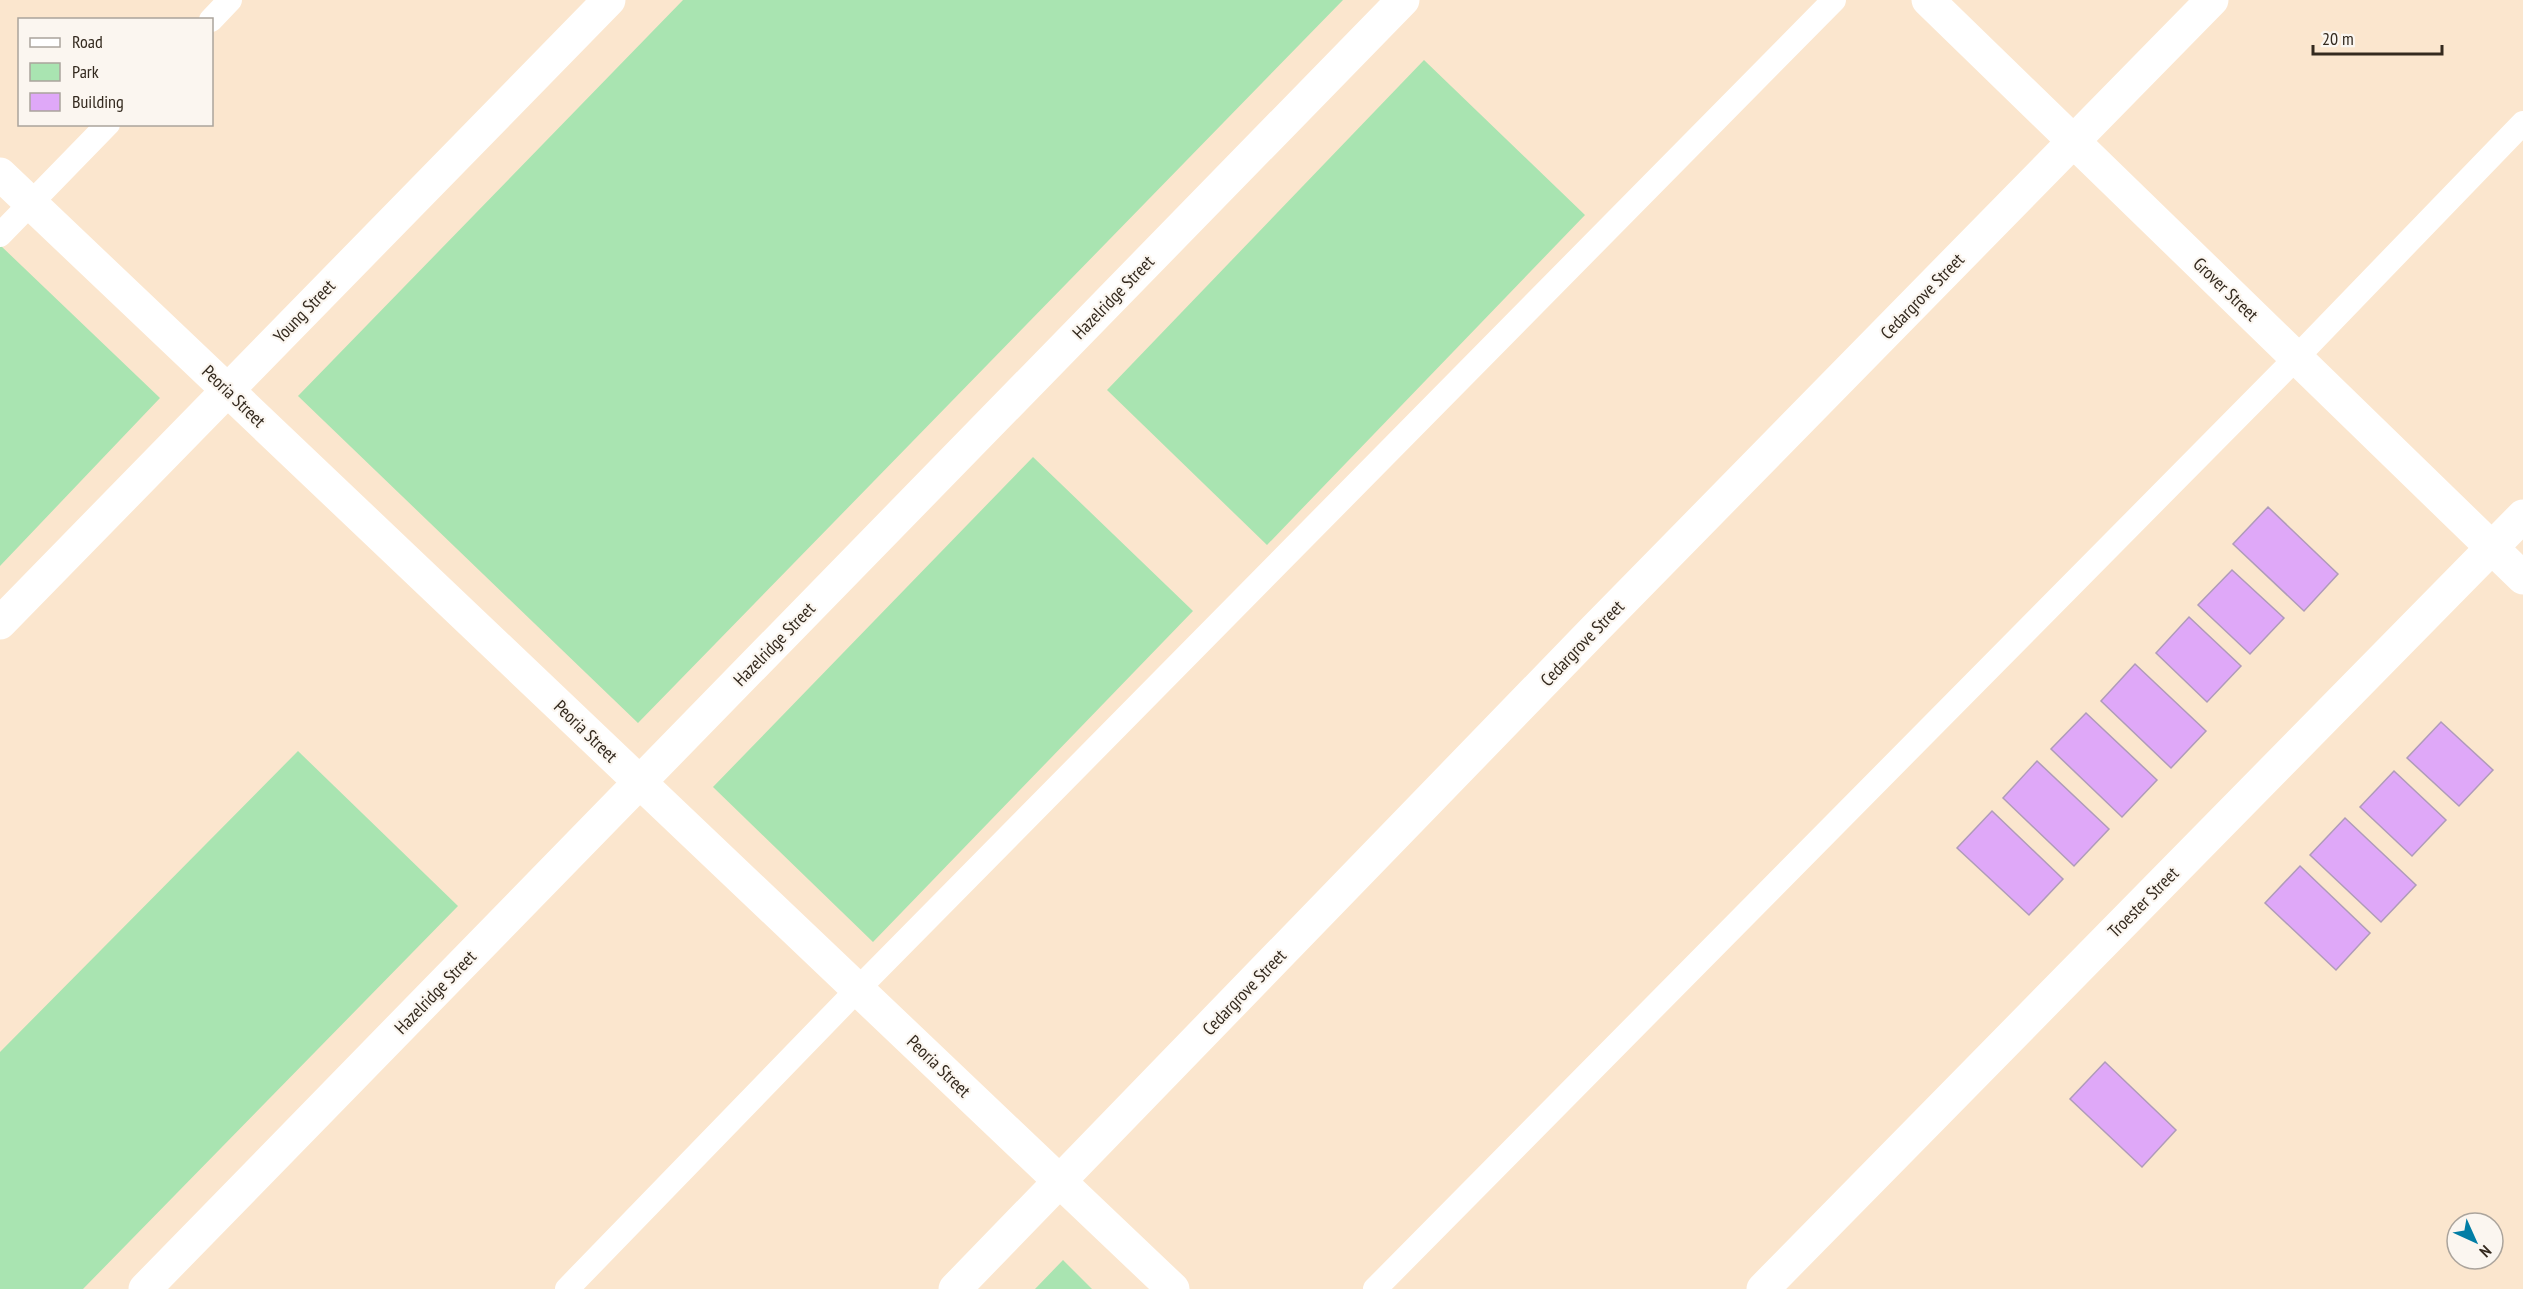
<svg xmlns="http://www.w3.org/2000/svg" width="2523" height="1289" font-family="'PT Sans Narrow',sans-serif">
	<rect width="100%" height="100%" fill="#fbe6ce"/>
	<path fill="#a9e4b1" d="M683,0h660l-705,723 -340,-327z
		M1424,60l161,155 -318,330 -160,-155z
		M0,245l160,153 -160,168z
		M1033,457l160,154 -320,331 -160,-155z
		M298,751l160,155 -375,383h-83v-237z
		M1063,1260l29,29h-57z"/>
	<path fill="#dfa8f8" stroke="#af9bb9" stroke-width="1.5" d="M2268,507l70,67 -34,37 -71,-67z
		M2232,570l52,48 -34,36 -52,-49z
		M2189,617l52,49 -34,36 -51,-49z
		M2135,664l71,67 -35,37 -70,-67z
		M2086,713l71,67 -35,37 -71,-68z
		M2441,722l52,48 -34,36 -52,-48z
		M2037,761l72,68 -35,37 -71,-68z
		M2394,771l52,49 -34,36 -52,-49z
		M1992,811l71,68 -34,36 -72,-67z
		M2345,818l71,67 -35,37 -71,-67z
		M2300,866l70,67 -34,37 -71,-67z
		M2105,1062l71,68 -34,37 -72,-68z"/>
	<g fill="none" stroke-linecap="round" stroke-linejoin="round">
		<path stroke="#fff" stroke-width="24" d="M211,20l19,-20
			M0,235l108,-111
			M567,1289l291,-300 976,-989
			M1375,1289l921,-931 227,-235"/>
		<path stroke="#fff" stroke-width="33" d="M1928,0l595,578
			M0,174l1173,1115
			M0,623l609,-623
			M145,1289l1258,-1289
			M955,1289l636,-656 621,-633
			M1763,1289l760,-773"/>
	</g>
	<g text-anchor="middle" dominant-baseline="central" stroke-width="4.5" stroke-linejoin="round" paint-order="stroke">
		<g font-size="18" fill="#342a1f" stroke="#fbf6f0">
			<text transform="translate(2226 289) rotate(44)">Grover Street</text>
			<text transform="translate(1922 296) rotate(-46)">Cedargrove Street</text>
			<text transform="translate(1113 297) rotate(-46)">Hazelridge Street</text>
			<text transform="translate(304 311) rotate(-46)">Young Street</text>
			<text transform="translate(234 396) rotate(44)">Peoria Street</text>
			<text transform="translate(1582 643) rotate(-46)">Cedargrove Street</text>
			<text transform="translate(774 644) rotate(-46)">Hazelridge Street</text>
			<text transform="translate(586 731) rotate(44)">Peoria Street</text>
			<text transform="translate(2143 902) rotate(-45)">Troester Street</text>
			<text transform="translate(435 992) rotate(-46)">Hazelridge Street</text>
			<text transform="translate(1244 992) rotate(-46)">Cedargrove Street</text>
			<text transform="translate(939 1066) rotate(44)">Peoria Street</text>
		</g>
	</g>
	<rect x="18" y="18" width="195" height="108" fill="#fbf6f0" stroke="#aba49c" stroke-width="1.5"/>
	<rect x="30" y="38" width="30" height="9" fill="#ffffff" stroke="#aba49c" stroke-width="1.5"/>
	<text x="72" y="48" font-size="18" fill="#342a1f">Road</text>
	<rect x="30" y="63" width="30" height="18" fill="#a9e4b1" stroke="#aba49c" stroke-width="1.5"/>
	<text x="72" y="78" font-size="18" fill="#342a1f">Park</text>
	<rect x="30" y="93" width="30" height="18" fill="#dfa8f8" stroke="#aba49c" stroke-width="1.5"/>
	<text x="72" y="108" font-size="18" fill="#342a1f">Building</text>
	<g transform="translate(2475 1241) rotate(135)"><circle r="28" fill="#fbf6f0" stroke="#aba49c" stroke-width="1.5"/>
	<path d="M0-4.5L10 22L0 15L-10 22Z" fill="#027ea5"/>
	<text y="-9" font-size="16" font-weight="bold" text-anchor="middle" fill="#342a1f">N</text>
	</g>
	<path d="M2313 45v9h129v-9" fill="none" stroke="#342a1f" stroke-width="3"/>
	<text x="2322" y="45" font-size="18" fill="#342a1f" stroke="#fbf6f0" stroke-width="4.5" paint-order="stroke">20 m</text>
</svg>
